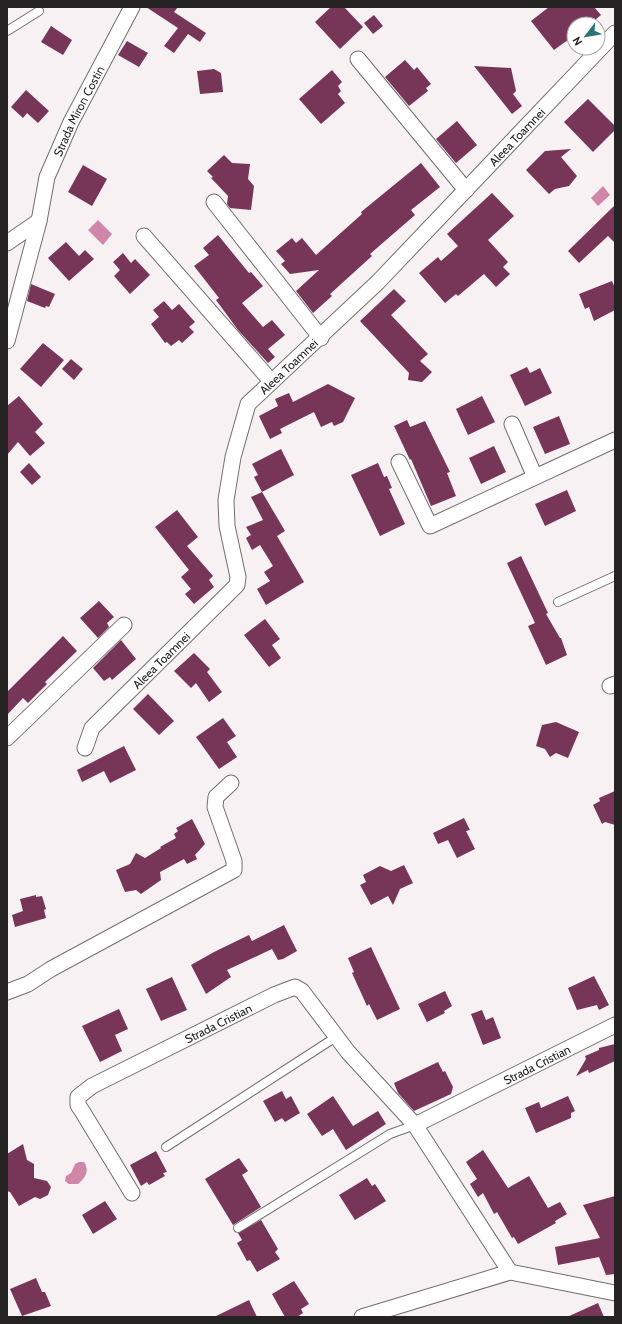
<svg xmlns="http://www.w3.org/2000/svg" width="622" height="1324" font-family="Cabin,sans-serif">
	<rect width="100%" height="100%" fill="#f7f1f4"/>
	<path fill="#d086a9" d="M603,186l7,9 -12,11 -7,-8z
		M98,220l14,14 -9,11 -15,-15z
		M79,1162h5c6,9 1,16 -6,22h-9l-4,-3 1,-5 5,-3 4,-9z"/>
	<path fill="#773557" d="M146,7h32l-4,5 32,21 -6,9 -12,-8 -14,19 -10,-7 14,-18z
		M331,7h13l19,20 -23,22 -25,-27z
		M549,7h45l7,8 -11,9h-16v6l-5,4 3,3 -18,13 -23,-29z
		M374,15l9,11 -10,8 -9,-11z
		M51,26l21,14 -9,15 -22,-13z
		M127,41l21,12 -9,14 -21,-12z
		M405,60l9,10 3,-3 14,17 -5,4 2,3 -19,15 -24,-29z
		M474,66l37,2 5,23 -3,3 9,12 -10,8z
		M214,69l7,4 2,19 -23,2 -3,-23z
		M332,70l10,12 -4,4 3,5 -3,3 7,9 -24,21 -22,-25z
		M26,90l23,21 -11,12 -11,-10 -4,5 -12,-11z
		M588,99l27,27v4l-22,22 -29,-30z
		M457,121l20,24 -21,18 -20,-24z
		M571,149l-10,8 16,19 -8,10 -14,3 -6,5 -23,-24 19,-19z
		M224,155l8,8 18,1 -2,15 6,7 -3,24 -21,-2 -3,-4 1,-8 -17,-18 2,-1 -6,-6z
		M421,163l19,24 -29,23 4,5 -45,39 2,2 -42,38 2,2 -19,17 -17,-22 23,-21 -29,4 -9,-10 4,-3 -9,-10 16,-13 4,5 6,-5 14,17 46,-41 -1,-2z
		M83,165l24,14 -15,27 -24,-14z
		M492,193l22,23 -26,24 20,22 -5,5 7,7 -14,13 -12,-13 -26,22 -2,-2 -11,9 -26,-30 19,-16 3,4 17,-15 -11,-12z
		M615,205v38l-7,-7 -29,27 -11,-12z
		M218,235l31,38 2,-1 12,14 -21,17 21,24 9,-7 13,15 -17,14 7,8 -7,6 -30,-33 -22,-30 3,-2 -25,-32 15,-11 -6,-7z
		M66,242l13,14 6,-6 9,9 -25,22 -21,-23z
		M123,253l8,10 4,-4 15,16 -20,19 -16,-18 6,-6 -7,-8z
		M612,281l3,7v22l-21,11 -5,-14 -4,2 -6,-15z
		M31,284l24,10 -6,13 -3,-1 -1,2 -18,-7z
		M394,289l12,12 -15,14 37,39 -8,7 12,11 -10,10 -14,-2 1,-7 -49,-52z
		M164,301l8,9 7,-6 16,18 -6,5 5,5 -12,11 -3,-3 -8,6 -4,-4 -2,1 -14,-19 8,-7 -6,-7z
		M43,343l21,17 -23,27 -21,-18z
		M71,359l12,10 -9,11 -12,-11z
		M527,367l3,6 10,-5 12,25 -27,13 -15,-31z
		M328,384l27,14 -12,24 -9,4 -2,-4 -11,5 -7,-15 -34,17 2,4 -12,6 -11,-23 19,-10 -3,-7 14,-6 4,9z
		M19,396l24,28 -8,8 10,11 -15,13 -12,-14 -11,13v-49z
		M482,396l13,26 -27,13 -12,-26z
		M559,416l11,28 -25,10 -12,-27z
		M407,420l3,7 15,-6 25,51 -3,1 9,23 -25,10 -20,-47 -1,1 -16,-34z
		M494,446l12,26 -25,12 -12,-26z
		M281,449l13,26 -32,17 -8,-15 4,-2 -6,-11z
		M29,463l12,14 -9,8 -12,-13z
		M378,463l6,14 3,-1 5,12 -3,1 16,35 -25,12 -29,-61z
		M567,490l9,21 -31,15 -10,-22z
		M262,492l23,39 -8,5 27,46 -38,23 -9,-16 13,-8 -6,-9 9,-6 -13,-21 -8,5 -6,-12 5,-3 -5,-8 17,-7 -12,-23z
		M177,510l21,27 -11,9 26,30 -4,4 5,7 -20,17 -9,-10 6,-5 -10,-12 8,-7 -34,-43z
		M521,556l27,57 -2,1 14,24h1l6,17 -21,10 -18,-39 7,-3 -28,-60z
		M99,601l15,16 -7,6 2,4 -11,11 -18,-20z
		M265,619l15,20 -8,6 9,13 -12,9 -25,-32z
		M63,636l14,15 -32,31 2,2 -19,19 -5,-5 -16,17v-23z
		M121,640l15,19 -24,21 -2,-3 -6,4 -11,-13z
		M194,653l16,16 -3,3 15,20 -13,10 -13,-19 -5,5 -17,-17z
		M148,694l26,27 -15,14 -26,-26z
		M223,718l13,18 -9,6 10,15 -18,12 -23,-32z
		M556,722l23,10 -11,26 -12,-5 -6,4 -5,-8 -9,-3 6,-21z
		M124,746l12,24 -26,13 -6,-12 -22,11 -5,-12z
		M615,791v34l-10,-3 -3,2 -9,-19 7,-4 -1,-3z
		M464,818l6,12 -4,1 9,18 -18,9 -9,-18 -10,4 -5,-11z
		M192,819l13,25 -10,11 2,4 -10,5 -3,-5 -24,13 1,8 -20,14 -5,-4 -11,2 -9,-22 14,-6 6,-11 9,5 16,-10 -1,-1 16,-9 -2,-4 4,-3 -2,-3z
		M404,865l9,18 -13,6 -7,16 -5,-9 -17,9 -11,-20 6,-3 -3,-7 17,-9 11,5z
		M36,895v2l6,-1 4,13 -2,1 2,8 -31,9 -3,-12 11,-4 -3,-12z
		M284,925l13,26 -14,8 -5,1 -6,-11 -45,21 4,7 -25,17 -15,-29 23,-13 35,-17 3,6z
		M371,947l29,62 -23,11 -8,-16 -2,2 -15,-33 2,-1 -6,-14z
		M594,976l15,29 -10,5 -2,-5 -20,5 -9,-22z
		M172,977l15,33 -26,11 -15,-32z
		M445,991l7,15 -8,5 1,2 -18,9 -9,-18z
		M119,1009l9,20 -13,6 7,16 -22,11 -18,-36z
		M482,1010l4,10 7,-3 8,21 -18,7 -12,-31z
		M615,1044v17l-26,12 -1,-3 -12,6 10,-17 -1,-3 14,-6v-2z
		M438,1062l5,10 2,-1 8,16 -2,7 -37,17 -16,-18 -4,-10z
		M282,1091l4,8 5,-3 9,17 -15,9 -3,-4 -7,4 -12,-21z
		M333,1096l20,30 25,-15 8,13 -40,26 -13,-21 -11,7 -15,-22z
		M568,1096l7,15 -4,2v5l-35,15 -11,-25 14,-6 2,6z
		M23,1144l4,16 7,4v14l13,3 4,6 -3,8 -8,4 -5,-2 -16,9 -9,-14 -3,-1v-37z
		M483,1150l25,38 21,-12 19,32 12,-6 7,12 -12,7 1,2 -38,21 -4,-7 -2,1 -15,-26 -3,2 -11,-21 -5,4 -8,-13 7,-5 -11,-17z
		M156,1151l11,21 -4,1 2,3 -16,9 -2,-3 -6,4 -11,-21z
		M239,1158l9,13 -6,4 19,32 -28,18 -28,-46z
		M367,1178l5,8 3,-2 11,17 -31,19 -16,-25z
		M615,1196v78l-9,1 -7,-18 -41,8 -3,-18 45,-9 -17,-33z
		M105,1201l12,18 -24,15 -11,-19z
		M261,1220l17,29 -3,3 5,7 -23,13 -7,-12 -3,1 -10,-18 5,-3 -4,-7z
		M36,1278l6,14h3l6,14 -29,10 -12,-27z
		M294,1281l15,23 -8,5 2,4 -6,4h-12l-13,-23z
		M249,1300l8,17h-43z
		M598,1303l6,14h-37z"/>
	<g fill="none" stroke-linecap="round" stroke-linejoin="round">
		<defs>
			<path id="lane" d="M7,31l32,-20
				M558,602l57,-26
				M166,1147l170,-110
				M238,1228l152,-94 25,-9"/>
			<g id="street">
				<path d="M358,59l108,131"/>
				<path d="M214,202l107,136"/>
				<path d="M144,236l127,145"/>
				<path d="M7,243l32,-22"/>
				<path id="s1" d="M7,341l32,-120 8,-44 24,-55 61,-115"/>
				<path d="M512,424l23,53"/>
				<path d="M399,462l31,64 185,-86"/>
				<path d="M610,686l5,-2"/>
				<path d="M7,738l117,-113"/>
				<path id="s2" d="M85,748l7,-20 145,-143 1,-8 -11,-51 -1,-26 7,-43 15,-53 130,-122 237,-249"/>
				<path d="M7,992l21,-8 23,-15 183,-99v-9l-19,-54 1,-10 15,-14"/>
				<path id="s3" d="M415,1125l200,-100"/>
				<path id="s4" d="M132,1193l-50,-82 -4,-6v-8l14,-11 182,-91 21,-8 7,4 46,61 67,73 95,147"/>
				<path d="M362,1317l148,-45 105,21"/>
			</g>
		</defs>
		<use href="#lane" stroke="#736e70" stroke-width="10"/>
		<use href="#street" stroke="#736e70" stroke-width="17"/>
		<use href="#lane" stroke="#fff" stroke-width="8"/>
		<use href="#street" stroke="#fff" stroke-width="15"/>
	</g>
	<g text-anchor="middle" dominant-baseline="central" stroke-width="4" stroke-linejoin="round" paint-order="stroke">
		<g font-size="12" fill="#252324" stroke="#fff">
			<text stroke="none"><textPath href="#s1" startOffset="242">Strada Miron Costin</textPath></text>
			<text stroke="none"><textPath href="#s2" startOffset="789">Aleea Toamnei</textPath></text>
			<text stroke="none"><textPath href="#s2" startOffset="465">Aleea Toamnei</textPath></text>
			<text stroke="none"><textPath href="#s2" startOffset="118">Aleea Toamnei</textPath></text>
			<text stroke="none"><textPath href="#s4" startOffset="270">Strada Cristian</textPath></text>
			<text stroke="none"><textPath href="#s3" startOffset="136">Strada Cristian</textPath></text>
		</g>
	</g>
	<rect width="622" height="1324" fill="none" stroke="#252324" stroke-width="16"/>
	<g transform="translate(586 36) rotate(239)"><circle r="19" fill="#ffffff" stroke="#a8a7a7"/>
	<path d="M0-3L7 15L0 10L-7 15Z" fill="#2a7478"/>
	<text y="-6" font-size="11" font-weight="bold" text-anchor="middle" fill="#252324">N</text>
	</g>
</svg>
